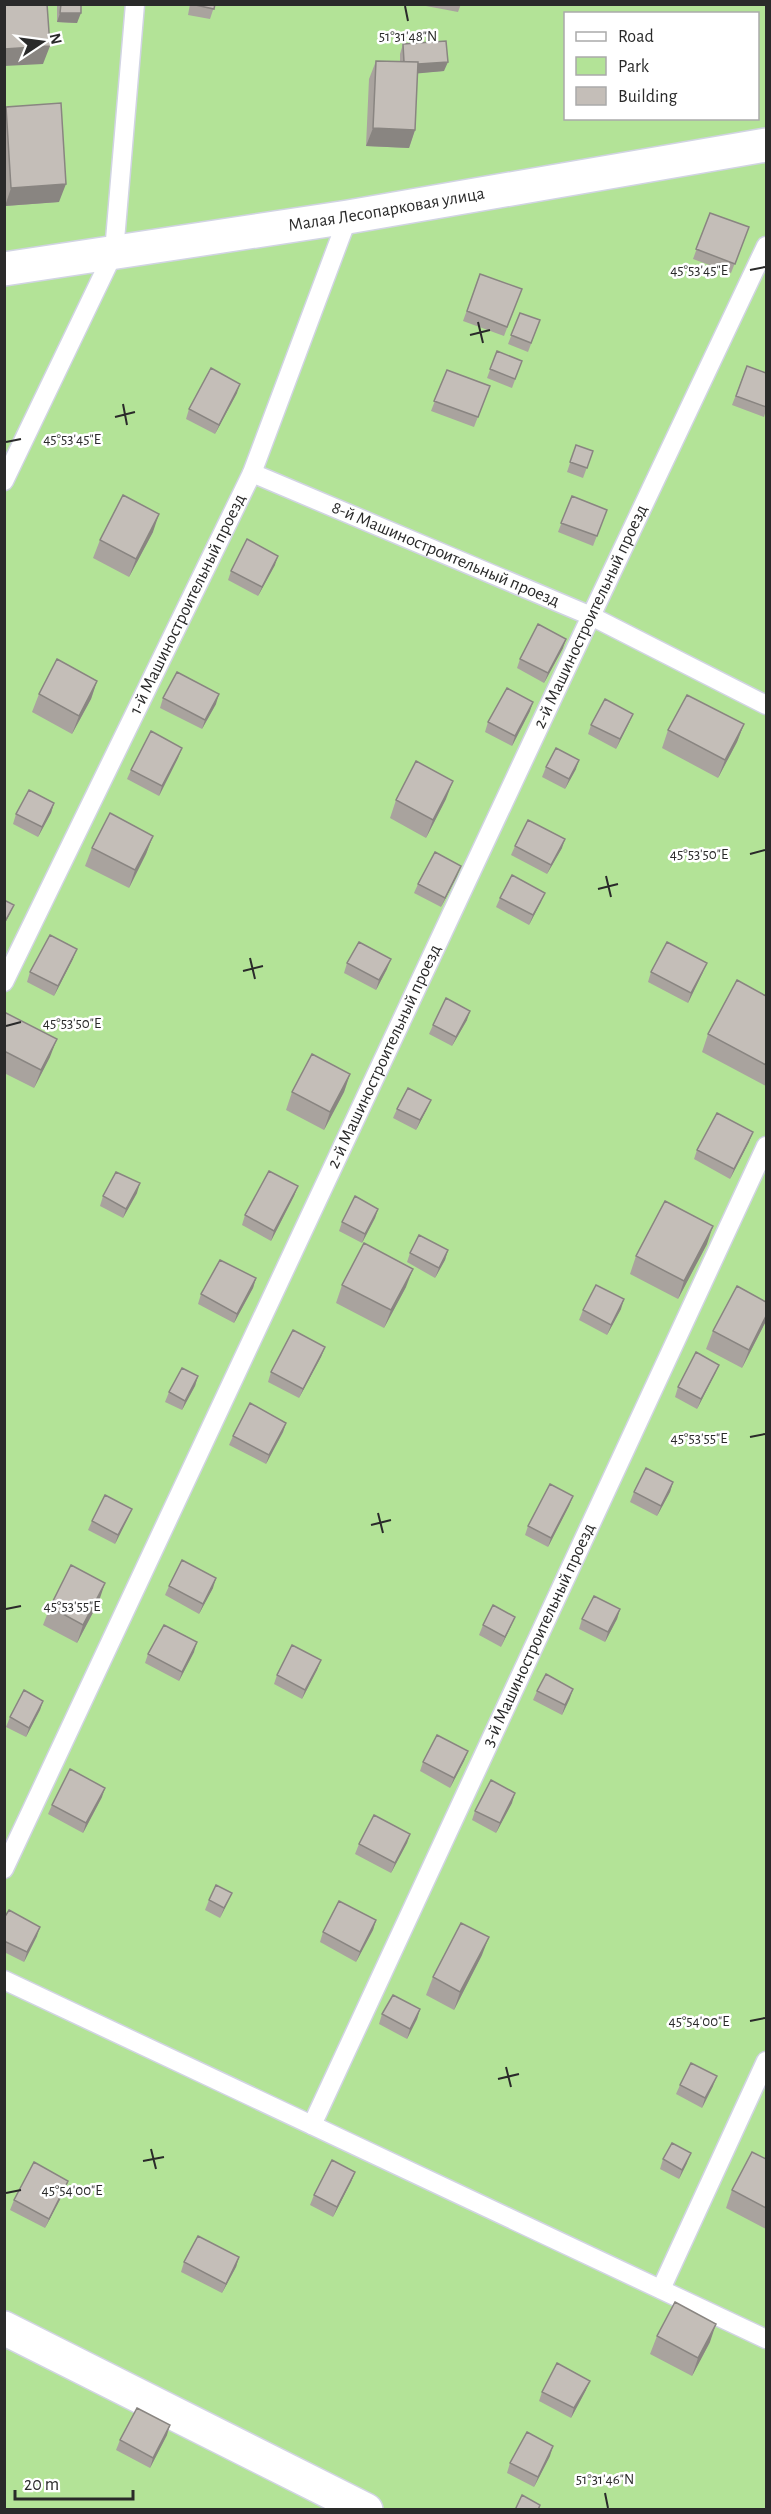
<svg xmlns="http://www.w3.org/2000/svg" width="771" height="2514" font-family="'Alegreya Sans',sans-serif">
	<rect width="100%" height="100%" fill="#ece4db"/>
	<path fill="#b3e397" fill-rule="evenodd" d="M5,5h761v2504h-761zM566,14h192v104h-192z"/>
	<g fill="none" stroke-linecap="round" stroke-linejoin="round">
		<defs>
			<g id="lane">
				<path id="s1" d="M252,473l339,143 175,89"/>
				<path d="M4,481l110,-229 21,-248"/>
				<path id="s2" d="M4,982l248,-509 96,-256"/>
				<path id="s3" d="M4,1869l587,-1253 175,-370"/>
				<path d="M4,1980l762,359"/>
				<path id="s4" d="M312,2125l454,-979"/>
				<path d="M661,2289l105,-228"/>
			</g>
			<g id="street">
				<path id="s5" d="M4,269l344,-52 418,-72"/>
				<path d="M4,2328l362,182"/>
			</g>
		</defs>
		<use href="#lane" stroke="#d1d4e3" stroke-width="21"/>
		<use href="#street" stroke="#d1d4e3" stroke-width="36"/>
		<use href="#lane" stroke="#fff" stroke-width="18"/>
		<use href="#street" stroke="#fff" stroke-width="33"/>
	</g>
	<path fill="#a9a39e" d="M57,4h24l-4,19 -20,-1z
		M190,4h25l-5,15 -22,-4z
		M427,4h34l-3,8 -32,-6z
		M403,44l41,27 -27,2 -2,57 -6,18 -43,-2 3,-67 7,-18 24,1v-8z
		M6,107l53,95 -54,4 -1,-94z
		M710,213l39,14 -18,46 -38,-14z
		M480,274l42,15 -18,47 -41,-15z
		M520,313l20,7 -12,32 -20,-8z
		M497,351l25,10 -10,27 -25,-10z
		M747,366l19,7v37l-2,7 -32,-12z
		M447,370l43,16 -16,41 -43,-16z
		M237,393l-22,41 -29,-15 3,-10z
		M576,445l17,6 -10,27 -16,-6z
		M572,496l35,14 -14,36 -35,-14z
		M153,532l-24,45 -36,-19 7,-18z
		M275,565l-17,31 -30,-16 3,-9z
		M563,648l-19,35 -27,-15 3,-9z
		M97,681l-6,18 -19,35 -40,-22 7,-18z
		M163,698l53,6 -14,25 -42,-21z
		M530,711l-18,35 -27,-14 3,-10z
		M633,714l-4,9 -13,26 -28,-15 3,-9z
		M744,724l-7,18 -19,36 -56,-30 6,-18z
		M182,748l-4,10 -19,38 -32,-17 4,-9z
		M546,767l30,2 -11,20 -23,-12z
		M446,799l-20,39 -36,-20 6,-18z
		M54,803l-3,10 -13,24 -25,-13 3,-10z
		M153,836l-7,18 -17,34 -44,-22 7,-18z
		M515,846l47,2 -15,26 -36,-19z
		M457,876l-16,31 -27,-14 4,-9z
		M500,898l41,4 -12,23 -33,-18z
		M73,959l-19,37 -27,-14 3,-10z
		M347,963l40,6 -11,21 -32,-17z
		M651,972h52l-15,31 -40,-21z
		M766,996v90l-64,-34 6,-18z
		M4,1012l46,45 -16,31 -30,-15z
		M467,1020l-15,26 -23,-12 4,-9z
		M350,1074l-6,18 -20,38 -38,-20 6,-18z
		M397,1109h30l-11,21 -23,-12z
		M749,1142l-19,37 -36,-20 3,-9z
		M298,1186l-4,10 -23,45 -29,-16 3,-10z
		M137,1193l-14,25 -23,-12 3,-10z
		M378,1209l-3,9 -13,25 -23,-12 3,-9z
		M707,1244l-29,55 -48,-25 6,-18z
		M448,1250l-3,10 -10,18 -28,-16 3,-9z
		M256,1278l-3,10 -19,35 -36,-19 3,-10z
		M342,1285l64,2 -22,41 -48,-25z
		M766,1302v18l-1,3 -23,45 -36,-19 7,-18z
		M621,1309l-14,26 -28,-15 4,-10z
		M325,1347l-4,10 -22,41 -31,-16 3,-10z
		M719,1365l-4,9 -18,35 -22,-12 3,-10z
		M198,1376l-3,10 -13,24 -17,-8 4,-10z
		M286,1423l-3,9 -17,32 -37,-19 4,-9z
		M673,1482l-3,10 -13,24 -27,-14 4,-10z
		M573,1496l-4,10 -21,41 -23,-12 3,-9z
		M132,1509l-4,9 -13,26 -27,-14 4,-9z
		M169,1586l44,2 -14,26 -34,-19z
		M99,1601l-22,42 -34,-18 7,-18z
		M620,1609l-3,10 -12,23 -26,-13 3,-10z
		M483,1625l28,1 -10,21 -22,-12z
		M194,1652l-15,29 -34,-18 3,-9z
		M321,1660l-4,10 -15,29 -28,-15 3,-9z
		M537,1691l33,7 -8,17 -29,-15z
		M43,1701l-3,9 -14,27 -20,-10 4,-10z
		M468,1751l-4,10 -14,27 -30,-17 3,-9z
		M102,1797l-19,36 -35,-19 4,-9z
		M512,1803l-16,30 -24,-13 3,-9z
		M410,1834l-3,9 -16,30 -36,-19 4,-10z
		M232,1893l-12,25 -15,-8 4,-10z
		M4,1918l33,18 -13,26 -20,-10z
		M376,1920l-3,10 -17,32 -36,-20 3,-10z
		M482,1955l-28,55 -28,-15 7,-18z
		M420,2009l-3,10 -10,20 -28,-15 3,-10z
		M680,2085l33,1 -11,22 -26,-14z
		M663,2159l24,4 -8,16 -19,-10z
		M766,2159v70l-40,-21 6,-18z
		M355,2172l-4,10 -18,35 -23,-12 4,-10z
		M68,2181l-3,9 -20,38 -35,-18 4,-10z
		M239,2257l-3,10 -14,26 -41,-21 3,-10z
		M657,2336l53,6 -18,34 -42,-22z
		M586,2390l-15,28 -32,-17 3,-9z
		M167,2435l-17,33 -34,-18 4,-10z
		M550,2456l-16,31 -27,-14 3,-10z"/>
	<path fill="#898581" d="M60,13h21l-4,10 -20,-1z
		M50,46l-7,18 -39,2v-17z
		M448,62l-4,9 -43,4 4,-10z
		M373,128l42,2 -6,18 -43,-2z
		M66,184l-7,18 -54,4 6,-18z
		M240,384l-3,9 -22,41 4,-9z
		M159,514l-6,18 -24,45 7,-18z
		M278,556l-3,9 -17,31 4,-9z
		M566,639l-3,9 -19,35 4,-10z
		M97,681l-6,18 -19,35 7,-18z
		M219,694l-3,10 -14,25 3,-9z
		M533,702l-3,9 -18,35 3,-10z
		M633,714l-4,9 -13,26 4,-10z
		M744,724l-7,18 -19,36 7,-18z
		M182,748l-4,10 -19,38 3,-10z
		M579,760l-3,9 -11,20 4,-10z
		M453,781l-7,18 -20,39 7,-18z
		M54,803l-3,10 -13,24 4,-10z
		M153,836l-7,18 -17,34 6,-18z
		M565,839l-3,9 -15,26 4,-9z
		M461,866l-4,10 -16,31 4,-9z
		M545,893l-4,9 -12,23 4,-10z
		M14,905l-4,9 -6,11v-2z
		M77,949l-4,10 -19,37 4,-10z
		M391,959l-4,10 -11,21 3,-10z
		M707,963l-4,9 -15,31 3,-10z
		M470,1011l-3,9 -15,26 4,-9z
		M57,1039l-7,18 -16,31 7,-18z
		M350,1074l-6,18 -20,38 6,-18z
		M431,1100l-4,9 -11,21 4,-10z
		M753,1132l-4,10 -19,37 4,-10z
		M140,1183l-3,10 -14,25 3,-9z
		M298,1186l-4,10 -23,45 3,-10z
		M378,1209l-3,9 -13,25 3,-9z
		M713,1226l-6,18 -29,55 6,-18z
		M448,1250l-3,10 -10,18 4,-10z
		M413,1269l-7,18 -22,41 7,-18z
		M256,1278l-3,10 -19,35 3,-9z
		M624,1299l-3,10 -14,26 4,-10z
		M766,1316l-1,7 -23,45 7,-18z
		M325,1347l-4,10 -22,41 4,-9z
		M719,1365l-4,9 -18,35 4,-10z
		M198,1376l-3,10 -13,24 3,-9z
		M286,1423l-3,9 -17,32 3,-9z
		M673,1482l-3,10 -13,24 4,-10z
		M573,1496l-4,10 -21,41 3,-9z
		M132,1509l-4,9 -13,26 3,-9z
		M216,1578l-3,10 -14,26 4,-10z
		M105,1583l-6,18 -22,42 6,-18z
		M620,1609l-3,10 -12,23 3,-10z
		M515,1617l-4,9 -10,21 4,-10z
		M197,1642l-3,10 -15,29 3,-9z
		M321,1660l-4,10 -15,29 3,-9z
		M573,1689l-3,9 -8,17 3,-10z
		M43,1701l-3,9 -14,27 3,-9z
		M468,1751l-4,10 -14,27 4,-10z
		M105,1788l-3,9 -19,36 3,-10z
		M515,1793l-3,10 -16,30 4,-10z
		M410,1834l-3,9 -16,30 4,-10z
		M232,1893l-4,9 -8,16 4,-10z
		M376,1920l-3,10 -17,32 4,-10z
		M40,1927l-3,9 -13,26 3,-10z
		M489,1937l-7,18 -28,55 6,-18z
		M420,2009l-3,10 -10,20 3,-10z
		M717,2076l-4,10 -11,22 3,-10z
		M691,2153l-4,10 -8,16 3,-9z
		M355,2172l-4,10 -18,35 4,-10z
		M68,2181l-3,9 -20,38 4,-9z
		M239,2257l-3,10 -14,26 4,-9z
		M716,2324l-6,18 -18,34 6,-18z
		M590,2381l-4,9 -15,28 3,-10z
		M170,2425l-3,10 -17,33 3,-10z
		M553,2446l-3,10 -16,31 4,-10z"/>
	<path fill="#c4beb8" stroke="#898581" stroke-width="1.5" d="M4,4h43l3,42 -46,3z
		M61,4h20v9h-21z
		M191,4h24l-1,5z
		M446,41l2,21 -30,2v-2h-14l-1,-18z
		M376,61l42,1 -3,68 -42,-2z
		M61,103l5,81 -55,4 -5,-81z
		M710,213l39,14 -14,37 -39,-15z
		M480,274l42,15 -15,38 -40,-16z
		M520,313l20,7 -9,23 -20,-8z
		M497,351l25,10 -7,18 -25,-10z
		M747,366l19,7v34l-30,-11z
		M211,368l29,16 -21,41 -30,-16z
		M447,370l43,16 -12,31 -44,-16z
		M576,445l17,6 -6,17 -17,-6z
		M123,495l36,19 -23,45 -36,-19z
		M572,496l35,14 -10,26 -36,-13z
		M247,539l31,17 -16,31 -31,-16z
		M538,624l28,15 -18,34 -28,-14z
		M57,659l40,22 -18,35 -40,-22z
		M177,672l42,22 -14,26 -42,-22z
		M507,688l26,14 -18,34 -27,-14z
		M687,695l57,29 -19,36 -57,-30z
		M605,699l28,15 -13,25 -29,-14z
		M151,731l31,17 -20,38 -31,-16z
		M556,748l23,12 -10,19 -23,-12z
		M416,761l37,20 -20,39 -37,-20z
		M29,790l25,13 -12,24 -26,-13z
		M110,813l43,23 -18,34 -43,-22z
		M528,820l37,19 -14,26 -36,-19z
		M435,852l26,14 -16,32 -27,-14z
		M512,875l33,18 -12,22 -33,-17z
		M4,900l10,5 -10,18z
		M50,935l27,14 -19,37 -28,-14z
		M359,942l32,17 -12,21 -32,-17z
		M667,942l40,21 -16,30 -40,-21z
		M737,980l29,16v69l-58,-31z
		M446,998l24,13 -14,26 -23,-12z
		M4,1012l53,27 -16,31 -37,-19z
		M312,1054l38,20 -20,38 -38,-20z
		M408,1088l23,12 -11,20 -23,-11z
		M717,1113l36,19 -19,37 -37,-19z
		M269,1171l29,15 -24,45 -29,-16z
		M116,1172l24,11 -14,26 -23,-13z
		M355,1196l23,13 -13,25 -23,-12z
		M665,1201l48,25 -29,55 -48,-25z
		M419,1235l29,15 -9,18 -29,-15z
		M364,1243l49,26 -22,41 -49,-25z
		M220,1260l36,18 -19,36 -36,-20z
		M596,1285l28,14 -13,26 -28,-15z
		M737,1286l29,16v14l-17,34 -36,-19z
		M293,1330l32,17 -22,42 -32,-17z
		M696,1352l23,13 -18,34 -23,-12z
		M182,1368l16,8 -13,25 -16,-9z
		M250,1403l36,20 -17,32 -36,-19z
		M646,1468l27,14 -12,24 -27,-14z
		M550,1484l23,12 -22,42 -23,-12z
		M105,1495l27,14 -14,26 -26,-14z
		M182,1560l34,18 -13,26 -34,-18z
		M71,1565l34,18 -22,42 -33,-18z
		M594,1596l26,13 -12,23 -26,-13z
		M493,1605l22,12 -10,20 -22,-12z
		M164,1625l33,17 -15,30 -34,-18z
		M292,1645l29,15 -16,30 -28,-15z
		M546,1674l27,15 -8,16 -28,-14z
		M24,1690l19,11 -14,27 -19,-11z
		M437,1735l31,16 -14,27 -31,-16z
		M70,1769l35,19 -19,35 -34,-18z
		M491,1780l24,13 -15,30 -25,-12z
		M374,1815l36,19 -15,29 -36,-19z
		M216,1885l16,8 -8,15 -15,-8z
		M339,1901l37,19 -16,32 -37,-20z
		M9,1910l31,17 -13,25 -23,-11v-23z
		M461,1923l28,14 -29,55 -27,-15z
		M393,1995l27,14 -10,20 -28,-15z
		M691,2063l26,13 -12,22 -25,-13z
		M672,2143l19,10 -9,17 -19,-11z
		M752,2152l14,7v49l-34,-18z
		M332,2160l23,12 -18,35 -23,-12z
		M34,2162l34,19 -19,38 -35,-19z
		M198,2236l41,21 -13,27 -42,-22z
		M675,2302l41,22 -18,34 -41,-22z
		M557,2363l33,18 -16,27 -32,-16z
		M137,2408l33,17 -17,33 -33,-18z
		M527,2432l26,14 -15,31 -28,-14z
		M522,2495l18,10 -2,5h-23z"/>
	<path fill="none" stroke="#2a2a2a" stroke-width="2" d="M405,6l3,15M750,270l15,-3M478,322l5,21M470,335l20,-5M123,404l4,21M115,417l20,-5M6,442l15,-3M750,854l15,-4M606,876l5,21M598,889l20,-5M250,958l5,21M243,971l20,-5M6,1026l15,-4M750,1437l15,-3M378,1513l5,20M371,1525l20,-5M6,1609l15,-3M750,2021l15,-3M506,2067l5,20M498,2079l21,-5M151,2149l5,20M143,2161l21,-4M6,2193l15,-3M605,2493l3,15"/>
	<g text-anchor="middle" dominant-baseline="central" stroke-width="5" stroke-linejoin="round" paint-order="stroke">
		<g font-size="18" fill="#2a2a2a" stroke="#fff">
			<text stroke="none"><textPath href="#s5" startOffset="387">Малая Лесопарковая улица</textPath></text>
			<text stroke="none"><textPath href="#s1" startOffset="210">8-й Машиностроительный проезд</textPath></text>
			<text stroke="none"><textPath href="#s2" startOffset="420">1-й Машиностроительный проезд</textPath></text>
			<text stroke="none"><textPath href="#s3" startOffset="1383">2-й Машиностроительный проезд</textPath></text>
			<text stroke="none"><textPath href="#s3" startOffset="897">2-й Машиностроительный проезд</textPath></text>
			<text stroke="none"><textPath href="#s4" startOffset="540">3-й Машиностроительный проезд</textPath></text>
		</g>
	</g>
	<g font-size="15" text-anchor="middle" fill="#2a2a2a" stroke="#fff" stroke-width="5" stroke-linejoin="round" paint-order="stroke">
		<text x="408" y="41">51°31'48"N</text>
		<text x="699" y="275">45°53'45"E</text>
		<text x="72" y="444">45°53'45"E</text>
		<text x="699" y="859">45°53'50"E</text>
		<text x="72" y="1028">45°53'50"E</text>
		<text x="699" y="1443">45°53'55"E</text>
		<text x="72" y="1611">45°53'55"E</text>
		<text x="699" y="2026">45°54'00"E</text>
		<text x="72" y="2195">45°54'00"E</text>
		<text x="605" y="2484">51°31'46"N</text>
	</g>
	<rect width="771" height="2514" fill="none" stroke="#2a2a2a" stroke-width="12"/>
	<rect x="564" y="12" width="195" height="108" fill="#ffffff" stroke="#aaaaaa" stroke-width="1.5"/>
	<rect x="576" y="32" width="30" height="9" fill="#ffffff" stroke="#aaaaaa" stroke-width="1.5"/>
	<text x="618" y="42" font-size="18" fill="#2a2a2a">Road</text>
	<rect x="576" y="57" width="30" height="18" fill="#b3e397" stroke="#aaaaaa" stroke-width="1.5"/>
	<text x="618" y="72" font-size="18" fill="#2a2a2a">Park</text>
	<rect x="576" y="87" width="30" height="18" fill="#c4beb8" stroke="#aaaaaa" stroke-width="1.5"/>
	<text x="618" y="102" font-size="18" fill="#2a2a2a">Building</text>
	<g transform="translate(42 42) rotate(77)" stroke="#ffffff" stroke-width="4.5" paint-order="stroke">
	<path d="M0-4.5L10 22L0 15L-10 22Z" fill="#2a2a2a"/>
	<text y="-9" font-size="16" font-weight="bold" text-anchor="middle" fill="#2a2a2a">N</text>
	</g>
	<path d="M15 2490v9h118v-9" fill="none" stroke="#2a2a2a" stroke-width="3"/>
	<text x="24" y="2490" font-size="18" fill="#2a2a2a" stroke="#ffffff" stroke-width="4.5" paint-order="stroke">20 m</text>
</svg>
